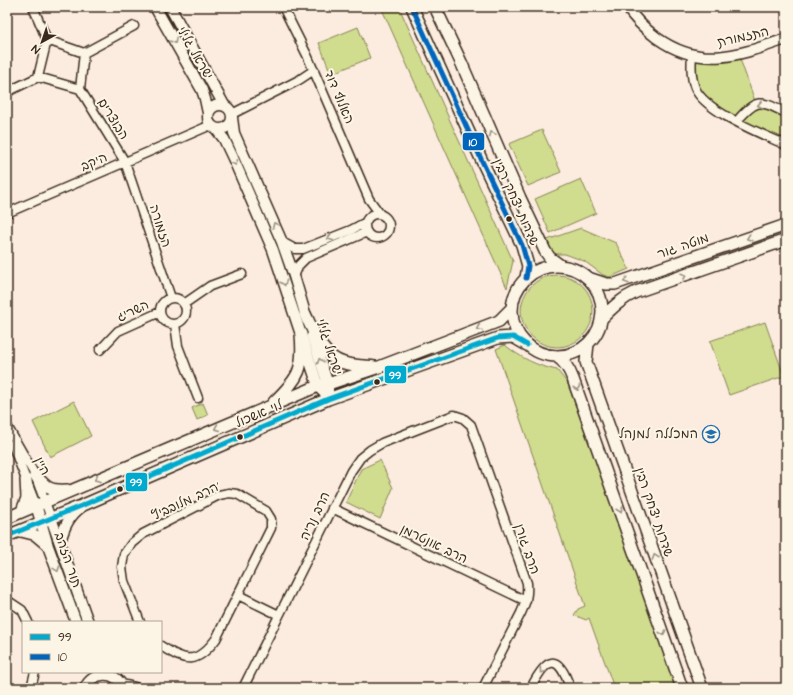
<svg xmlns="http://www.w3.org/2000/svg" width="793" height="695" font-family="'Architects Daughter','Playpen Sans Hebrew',sans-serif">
	<rect width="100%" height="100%" fill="#fcecdf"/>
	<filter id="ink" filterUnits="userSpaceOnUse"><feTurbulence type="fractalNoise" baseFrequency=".025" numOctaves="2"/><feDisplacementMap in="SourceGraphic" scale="8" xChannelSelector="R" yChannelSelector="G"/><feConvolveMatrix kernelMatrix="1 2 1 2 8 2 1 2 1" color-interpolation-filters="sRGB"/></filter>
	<g filter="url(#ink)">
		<path fill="#d0dc8e" stroke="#868356" d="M381,7h18l114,254 -6,27z
			M358,27l12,31 -39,16 -12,-31z
			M695,59l25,2 20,-2 15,42 -18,16c-11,-6 -33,-15 -38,-27 -5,-9 -4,-21 -4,-31z
			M760,105l26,10v28l-46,-23z
			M542,130l19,42 -33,14 -19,-42z
			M581,179l15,34 -46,20 -15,-34z
			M581,228l35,15 13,26 -19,8 -7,-2 -19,-14 -19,-7h-12l-6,-14z
			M521 311a36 36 0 1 1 72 0a36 36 0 1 1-72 0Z
			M765,322l19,54 -55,19 -19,-54z
			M505,345c16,13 32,21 52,25l11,14 109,304h-63l-25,-70 -3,2 -12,-5 4,-6 7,-3 -89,-257z
			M74,401l17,35 -41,21 -17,-35z
			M203,403l5,12 -11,5 -5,-12z
			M380,460l13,28 -13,31 -34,-17 15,-33z"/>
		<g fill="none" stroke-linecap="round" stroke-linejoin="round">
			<defs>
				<path id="minor" d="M33,7l14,33
					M283,7l24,48 62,144 11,15
					M47,40l37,13 -4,36 -42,-12z
					M84,53l50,-27
					M692,55c-1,11 -1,23 3,33 10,24 68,46 91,57
					M80,89l45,73 46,136
					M7,92l31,-15
					M232,114l67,-34 15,-10
					M737,121c20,-23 23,-21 49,-8
					M7,213l204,-88
					M365 226a12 12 0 1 1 24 0a12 12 0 1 1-24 0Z
					M282,242l13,7h8l48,-19 15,-8
					M294,276l5,-11 7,-7 61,-26
					M160 311a13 13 0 1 1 26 0a13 13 0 1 1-26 0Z
					M184,304l26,-18 32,-12
					M175,324l3,22 20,52
					M100,350l18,-19 42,-19
					M7,426l28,49 16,43
					M12,444l24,61
					M332,508l194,93
					M238,595l41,20
					M7,600l15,10 6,12
					M140,622l-16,-41 -2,-14 2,-13 8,-11 11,-9 76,-39 10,-2 8,1 29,17 5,8v9l-55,111c-19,25 -29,24 -55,7
					M31,688l4,-16
					M243,688l108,-217 9,-13 10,-8 12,-7 72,-28 9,3 8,7 56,158c1,12 -1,19 -6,30l-38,75
					M531,688c15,-30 27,-37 39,0"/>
				<path id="tertiary" d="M155,7l47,83 3,9 3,14
					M170,7l54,98
					M627,7c8,13 18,22 30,31 45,32 82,17 129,1
					M208 117a12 12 0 1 1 24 0a12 12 0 1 1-24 0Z
					M232,118l2,15 48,109 12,34 13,44
					M216,129l8,10 9,19 40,92 45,136 4,5
					M312,336l16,48v15
					M36,505l12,41 28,76
					M51,518l37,104
					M19,531l16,4 13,11
					M60,542c4,-15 9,-26 21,-35
					M122,685l13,3
					M85,688c8,-17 31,-18 38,0"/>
				<path id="secondary" d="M412,7l70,154 40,84 6,21 -2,12
					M435,7l26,55 59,136 20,42 5,11 5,7 11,8
					M512 311a45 45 0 1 1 90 0a45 45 0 1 1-90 0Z
					M588,278l18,6h9l171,-59
					M305,314c9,18 17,43 39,49 10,3 21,3 31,4
					M601,319c11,-11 20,-20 35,-27l150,-52
					M588,344l-2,18 116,326
					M556,356c9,6 13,13 17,23l109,309
					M274,402c26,-25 30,-33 27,-68
					M35,475c12,13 14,16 32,15
					M22,511l5,-13 -1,-18
					M7,518l311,-132 10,-2 51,-17 120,-46 13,-13
					M7,536l74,-30 247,-107 170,-61 15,-1 14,8"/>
			</defs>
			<use href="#minor" stroke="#3b2a1e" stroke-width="11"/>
			<use href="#tertiary" stroke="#3b2a1e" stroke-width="13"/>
			<use href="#secondary" stroke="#3b2a1e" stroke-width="14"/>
			<use href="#minor" stroke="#fcf5e5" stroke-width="8"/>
			<use href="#tertiary" stroke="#fcf5e5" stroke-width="10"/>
			<use href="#secondary" stroke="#fcf5e5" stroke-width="11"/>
			<defs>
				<path id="bus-1" d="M7,536l74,-30 247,-107 170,-61 15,-1 14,8"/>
				<path id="bus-2" d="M412,7l70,154 40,84 6,21 -2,12"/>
			</defs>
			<use href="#bus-1" stroke="#fcf5e5" stroke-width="8"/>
			<use href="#bus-2" stroke="#fcf5e5" stroke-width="8"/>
			<use href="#bus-1" stroke="#00a9ce" stroke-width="5"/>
			<use href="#bus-2" stroke="#0065bd" stroke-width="5"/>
		</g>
		<defs><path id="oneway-chevron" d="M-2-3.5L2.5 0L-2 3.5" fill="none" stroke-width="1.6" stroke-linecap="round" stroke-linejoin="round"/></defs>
		<g stroke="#9c9082">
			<use href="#oneway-chevron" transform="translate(174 41) rotate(60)"/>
			<use href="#oneway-chevron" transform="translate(760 105) rotate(167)"/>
			<use href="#oneway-chevron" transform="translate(492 134) rotate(-114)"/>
			<use href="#oneway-chevron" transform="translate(235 163) rotate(66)"/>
			<use href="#oneway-chevron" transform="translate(275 225) rotate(-114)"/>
			<use href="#oneway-chevron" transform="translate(330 238) rotate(159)"/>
			<use href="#oneway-chevron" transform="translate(749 238) rotate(161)"/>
			<use href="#oneway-chevron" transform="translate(684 276) rotate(-19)"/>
			<use href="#oneway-chevron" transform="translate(626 281) rotate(162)"/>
			<use href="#oneway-chevron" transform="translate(284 283) rotate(72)"/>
			<use href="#oneway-chevron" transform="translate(479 328) rotate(159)"/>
			<use href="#oneway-chevron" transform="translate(320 361) rotate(-108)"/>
			<use href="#oneway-chevron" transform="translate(577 388) rotate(71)"/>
			<use href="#oneway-chevron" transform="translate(217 428) rotate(157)"/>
			<use href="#oneway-chevron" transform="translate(97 479) rotate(157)"/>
			<use href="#oneway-chevron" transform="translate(620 510) rotate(71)"/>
			<use href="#oneway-chevron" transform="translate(655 557) rotate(-109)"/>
			<use href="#oneway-chevron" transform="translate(57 569) rotate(70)"/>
			<use href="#oneway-chevron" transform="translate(663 633) rotate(71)"/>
			<use href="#oneway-chevron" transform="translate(542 671) rotate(127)"/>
		</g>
	</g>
	<defs>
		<symbol id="university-ring" viewBox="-11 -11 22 22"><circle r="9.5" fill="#fcf5e5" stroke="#1f6fb2" stroke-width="1.5"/><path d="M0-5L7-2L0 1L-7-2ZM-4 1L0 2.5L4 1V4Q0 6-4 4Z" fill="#1f6fb2"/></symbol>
	</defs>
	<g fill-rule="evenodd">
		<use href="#university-ring" x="701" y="424" width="20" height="20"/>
	</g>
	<g fill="#3b2a1e" stroke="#fcf5e5" stroke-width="1.5">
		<circle cx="509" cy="219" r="3.5"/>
		<circle cx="377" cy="382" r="3.5"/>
		<circle cx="240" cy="437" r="3.5"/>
		<circle cx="120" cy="489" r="3.5"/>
	</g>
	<g text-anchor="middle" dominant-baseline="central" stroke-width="4" stroke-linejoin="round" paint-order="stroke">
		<g font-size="13" fill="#3b2a1e" stroke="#fcf5e5">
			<text transform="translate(743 37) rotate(-13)">התזמורת</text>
			<text transform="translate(195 53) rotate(60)">ישראל גלילי</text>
			<text transform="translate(339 97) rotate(67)">האלוף דוד</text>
			<text transform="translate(113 119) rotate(58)">הבוצרים</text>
			<text transform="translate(94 162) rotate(-23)">היקב</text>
			<text transform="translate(516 202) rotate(66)">שדרות יצחק רבין</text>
			<text transform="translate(160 226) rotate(72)">הזמורה</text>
			<text transform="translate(683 246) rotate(-19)">מוטה גור</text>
			<text transform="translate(133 311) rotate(-25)">השריג</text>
			<text transform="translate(329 347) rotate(72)">ישראל גלילי</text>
			<text transform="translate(259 414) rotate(-23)">לוי אשכול</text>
			<text transform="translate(42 466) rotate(63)">היין</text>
			<text transform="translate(186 501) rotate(-25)">הרב מלובביץ'</text>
			<text transform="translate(654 512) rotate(71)">שדרות יצחק רבין</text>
			<text transform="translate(315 516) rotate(-64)">הרב נריה</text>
			<text transform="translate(434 544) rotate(26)">הרב אונטרמן</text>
			<text transform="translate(527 549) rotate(71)">הרב גורן</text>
			<text transform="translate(68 560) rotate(71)">תור הזהב</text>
		</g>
		<g font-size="13" fill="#3b2a1e" stroke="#fcf5e5" text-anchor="end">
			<text x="698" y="434">המכללה למנהל</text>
		</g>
	</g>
	<g stroke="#fcf5e5" stroke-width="1.5">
		<rect x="462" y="132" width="23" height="19" rx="4" fill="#0065bd"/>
		<rect x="384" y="365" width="23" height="19" rx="4" fill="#00a9ce"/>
		<rect x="125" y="472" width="23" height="20" rx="4" fill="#00a9ce"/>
	</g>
	<g font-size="11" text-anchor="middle" font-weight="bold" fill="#fff">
		<text x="473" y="146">10</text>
		<text x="395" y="379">99</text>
		<text x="136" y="486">99</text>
	</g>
	<rect width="793" height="695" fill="none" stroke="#fcf5e5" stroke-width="24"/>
	<rect x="12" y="12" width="769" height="671" fill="none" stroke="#3b2a1e" stroke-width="1.5" filter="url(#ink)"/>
	<rect x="22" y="621" width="140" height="52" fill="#fcf5e5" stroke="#afa495"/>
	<rect x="30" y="634" width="20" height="6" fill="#00a9ce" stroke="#afa495"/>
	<text x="58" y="641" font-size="12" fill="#3b2a1e">99</text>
	<rect x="30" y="654" width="20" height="6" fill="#0065bd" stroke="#afa495"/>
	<text x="58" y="661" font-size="12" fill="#3b2a1e">10</text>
	<g transform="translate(42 42) rotate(220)" stroke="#fcf5e5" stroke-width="3" paint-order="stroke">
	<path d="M0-3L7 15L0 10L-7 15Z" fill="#3b2a1e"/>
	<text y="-6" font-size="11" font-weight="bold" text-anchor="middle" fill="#3b2a1e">N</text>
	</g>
</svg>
